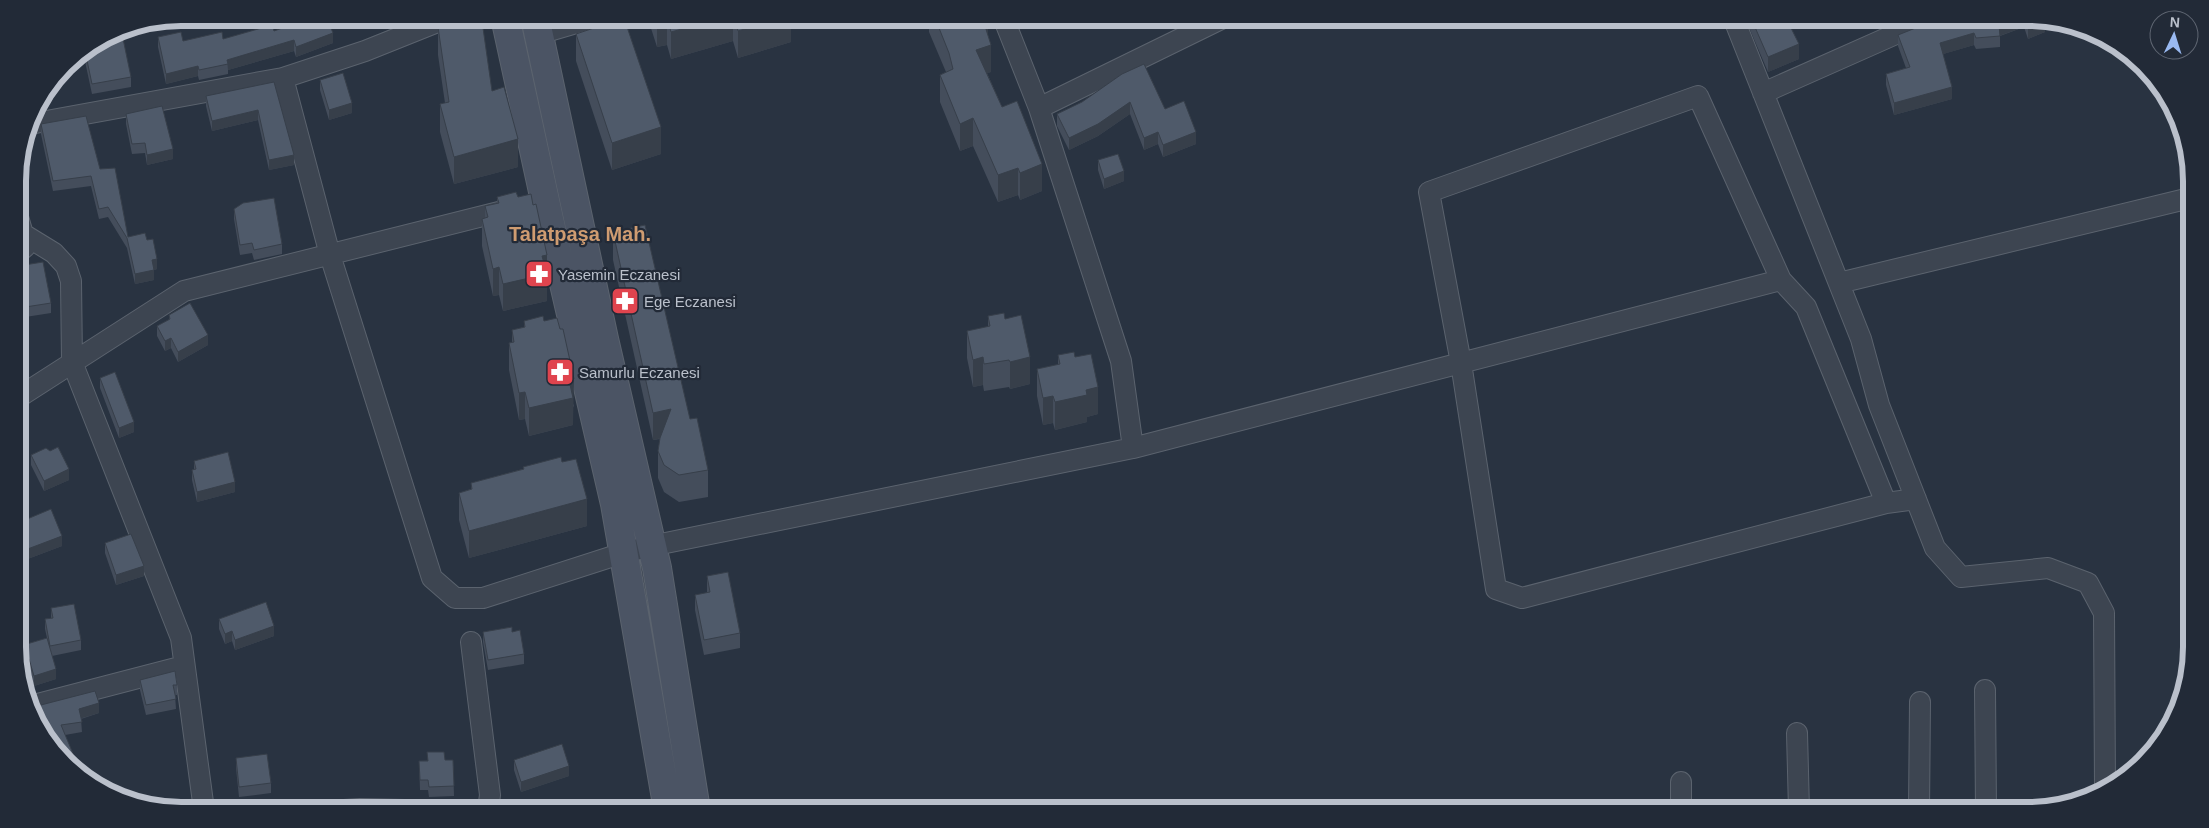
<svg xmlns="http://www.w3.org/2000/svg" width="2209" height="828" font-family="Arial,sans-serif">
	<rect width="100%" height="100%" fill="#293341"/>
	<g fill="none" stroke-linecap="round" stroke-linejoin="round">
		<defs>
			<path id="street" d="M1733,17l128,322 18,66 56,143 26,29 87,-9 40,15 16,30 1,175
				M539,34l58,-17
				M283,78l47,177 102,323 23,20h28l140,-45 28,-7 482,-98 -12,-87 -82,-253 -36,-91
				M1763,93l171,-76
				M1039,108l186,-91
				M30,124l253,-46 82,-27 85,-34
				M18,217l5,17 31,19 12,13 5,15 1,81 109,276 23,172
				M18,253l7,-6 -2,-13
				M1839,283l351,-85
				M19,397l165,-106 327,-82
				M1133,448l648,-168
				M1886,503l-80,-196 -25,-27 -83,-184 -269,96 32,171 35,226 26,9 364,-95 30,-4
				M471,642l19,153 -2,15
				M1985,690l1,120
				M34,705l150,-39
				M1797,733l2,77
				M1681,782v28
				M344,810l16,-1 45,1
				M1919,810l1,-108"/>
			<path id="secondary" d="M505,17l44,202 66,285 53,306
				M535,17l69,322 53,229 39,242"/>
		</defs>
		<use href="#street" stroke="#5b636e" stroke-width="22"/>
		<use href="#secondary" stroke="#5b636e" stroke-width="30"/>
		<use href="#street" stroke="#3d4551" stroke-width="20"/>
		<use href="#secondary" stroke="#4b5464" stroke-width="28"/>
	</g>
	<path fill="#444d5b" d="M649,18h171l-29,8v16l-53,16 -5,-17 -62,18 -4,-14 -10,2 -8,-25z
		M929,18h57l2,19 3,35 -4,1 15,34 40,84 -22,9 -2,-5 -20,7 -25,-56 -13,5 -20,-49v-27l6,-3 -17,-40z
		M1745,18h42l12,41 -31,13z
		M1950,18h78l17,14 -17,7 -4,-12 -24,9v11l-24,2 -2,-4 -31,9 9,45 -58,16 -8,-30v-11l20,-6 -8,-22v-11z
		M438,27l54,64 26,76 -64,17 -14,-52v-28l5,-1 -7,-48z
		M119,30l12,47v10l-39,7 -9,-42z
		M274,31l59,12 -37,14 -2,-6 -66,19v4l-29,6 -1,-4 -32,8 -8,-37v-10l25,4 40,-2z
		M576,34l85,120 -49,16 -36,-109z
		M1122,74l43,35 31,35 -33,13 -5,-13 -14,6 -14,-36 -32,22 -29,14 -12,-24v-12l25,-12z
		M320,80l32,33 -23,7 -9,-30z
		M274,82l20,83 -25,5 -11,-50 -46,11 -6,-25v-10z
		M46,93v15h-11z
		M126,114l47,45 -26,6 -2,-12 -13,1 -6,-30z
		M41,124l59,45 28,68 19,3 10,29 -3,1v10l-19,4 -8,-36 -19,-31 -9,2 -8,-33 -38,5 -12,-57z
		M1098,160l26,21 -20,8 -6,-19z
		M497,197l50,85v19l-44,10 -4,-16 -6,1 -11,-50v-27l3,-1v-12l12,-3z
		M234,209l48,35v10l-28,6 -2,-7 -12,2 -6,-36z
		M613,232l77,187 18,51v27l-29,5 -15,-10 -6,-14v-27l2,-12 -7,1 -40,-180z
		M18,266l33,37v10l-32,5z
		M169,315l39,30 -30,17 -7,-14 -6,3 -8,-15v-10l12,-6z
		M988,316l17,3 25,65 -20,5 -1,-2 -25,4 -1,-6 -10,2 -6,-29v-27l21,-4z
		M524,321h20l30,85 -1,1v18l-44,11 -4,-17 -6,1 -10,-50v-27l3,-1v-12l12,-3z
		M1058,355l17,2 23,57 -11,3v5l-32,8 -2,-7 -10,2 -6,-29v-27l21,-4z
		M100,378l34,54 -15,6 -19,-50z
		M31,455l38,25 -25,11 -13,-26z
		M194,461l41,31 -38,10 -5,-22v-10h2z
		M562,462l25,64 -118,32 -10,-38v-27l12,-4v-6l52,-14v-2z
		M20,522l42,24 -37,14 -5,-12z
		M105,543l39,33 -28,9 -11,-32z
		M707,576l33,57v15l-36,7 -9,-45v-15l12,-2z
		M51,608l30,32v10l-29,6 4,23 -22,7 -5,-17 -9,-23 27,-8 -2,-9v-10l6,-1z
		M219,619l55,17 -39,14 -3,-9 -7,3 -6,-15z
		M483,632h29l12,22v10l-36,6 -5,-28z
		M140,680l37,5v10h-2l1,14 -30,6 -6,-25z
		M34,706l65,7 -18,6 1,13 -17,3 9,30z
		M236,758l35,25v10l-32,4 -3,-29z
		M445,760h8l1,36 -25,1 -1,-7h-8l-1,-29z
		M514,760l55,16 -48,16 -7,-22z"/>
	<path fill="#373f4a" d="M667,18v27l-10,2v-27z
		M721,18h12v23l-62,18v-27z
		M783,18h37l-29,8v16l-53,16v-27z
		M1330,18h9l-9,4z
		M2018,18h6v9l-25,9v-11z
		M2045,20v12l-17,7v-11z
		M988,25v21l3,-1v27l-15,5v-27l9,-24z
		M333,33v10l-37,14v-10z
		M1974,33v12l-34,10v-12z
		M294,40v11l-66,19 -1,-10z
		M1799,44v15l-31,13v-15z
		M198,66v10l-32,8v-10z
		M1952,87v12l-58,16v-12z
		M1130,102v12l-32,22 -29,14v-12z
		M352,103v10l-23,7v-10z
		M258,110v10l-46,11v-10z
		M973,118v28l-13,5v-27z
		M661,127v27l-49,16v-27z
		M1158,132v12l-14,6v-12z
		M1196,132v12l-33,13v-12z
		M518,139v28l-64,17v-27z
		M173,149v10l-26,6v-10z
		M294,155v10l-25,5v-10z
		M1042,164v27l-22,9v-27z
		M1018,168v27l-20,7v-27z
		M1124,171v10l-20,8v-10z
		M547,255v46l-44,10v-27l39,-28z
		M157,259v10l-3,1v10l-19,4v-10l17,-14z
		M499,267v28l-6,1v-27z
		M208,335v10l-30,17v-10z
		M171,338v10l-6,3v-10z
		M983,357v28l-10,2v-27z
		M1030,357v27l-20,5v-27z
		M574,379l-1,46 -44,11v-28l40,-28z
		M1098,387v27l-11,3v5l-32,8v-28l31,-12z
		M525,392v27l-6,1v-27z
		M1053,396v27l-10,2v-27z
		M671,409v27l-18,4v-27z
		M134,422v10l-15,6v-10z
		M69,469v11l-25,11v-10z
		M235,482v10l-38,10v-10z
		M587,499v27l-118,32v-27z
		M62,536v10l-37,14v-10z
		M144,566v10l-28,9v-10z
		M274,626v10l-39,14v-10z
		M232,631v10l-7,3v-10z
		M29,659v10l-8,3v-10z
		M56,669v10l-22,7v-10z
		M99,703v10l-20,6v-10z
		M74,756v9l-9,-6z
		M569,766v10l-48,16v-10z"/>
	<path fill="#4f5a6a" stroke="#373f4a" d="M310,18h17l6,15 -37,14 -2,-7 -67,20 1,4 -29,6 -1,-4 -32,8 -8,-37 23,-5 2,9 39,-9 1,7 49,-14 2,6z
		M624,18l37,109 -49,16 -36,-109z
		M656,18h10l-9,2z
		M667,18h54l-50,14z
		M734,18h49l-45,13z
		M935,18h51l2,7 -3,1 6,19 -15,5 26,57 15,-6 25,63 -22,9 -2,-5 -20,7 -25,-57 -13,6 -20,-49 13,-6 -4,-16z
		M1751,18h35l13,26 -31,13z
		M1950,18h68l-19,7 1,11 -24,2 -2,-5 -34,10 12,44 -58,16 -8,-29 24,-7 -12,-32 25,-10z
		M2025,18h3l17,2 -17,8z
		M482,21l10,70 12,-4 14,52 -64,18 -14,-53 9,-2 -11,-75z
		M121,29l10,48 -39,7 -7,-33 34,-21z
		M1144,64l21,45 19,-8 12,31 -33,13 -5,-13 -14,6 -14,-36 -32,22 -29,14 -12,-24 25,-12 40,-28z
		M343,73l9,30 -23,7 -9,-30z
		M274,82l20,73 -25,5 -11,-50 -46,11 -6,-25z
		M46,93v5h-3z
		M162,106l11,43 -26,6 -2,-12 -13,1 -6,-30z
		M86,116l14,53 15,-1 13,69 17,-4 2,7 6,-1 4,20 -5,1 2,10 -19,4 -8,-36 -19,-31 -9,2 -8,-33 -38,5 -12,-57z
		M1118,154l6,17 -20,8 -6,-19z
		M516,192l2,5 13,-3 2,11 3,-1 11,51 -5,1 5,18 -44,10 -4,-17 -6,2 -11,-50 6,-2 -3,-11 14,-3 -2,-6z
		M274,198l8,46 -28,6 -2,-7 -12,2 -6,-36 9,-6z
		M645,225l45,194 7,-1 11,52 -29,5 -15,-10 -6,-14 2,-13 11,-29 -18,4 -40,-181z
		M43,262l8,41 -32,5 -1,-42z
		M190,303l18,32 -30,17 -7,-14 -6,3 -8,-15 13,-7 -1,-4z
		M1004,313l1,6 16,-4 9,42 -20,5 -1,-2 -25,4 -1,-7 -10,3 -6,-29 23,-5 -2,-10z
		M543,316l1,5 13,-3 3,11h3l11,50 -5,1 4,18 -44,10 -4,-16 -6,1 -10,-50 5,-1 -2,-12 13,-3 -1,-6z
		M1074,352l1,5 16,-3 7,33 -12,3 1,5 -32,7 -2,-6 -10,2 -6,-29 23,-5 -2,-9z
		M115,372l19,50 -15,6 -19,-50z
		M58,447l11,22 -25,12 -13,-26 15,-7 4,3z
		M228,452l7,30 -38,10 -5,-22 4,-1 -2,-8z
		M561,457l1,5 14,-3 11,40 -118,32 -10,-38 13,-4 -1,-6 53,-14 -1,-2z
		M51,509l11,27 -37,14 -5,-13v-15z
		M131,534l13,32 -28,9 -11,-32z
		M728,572l12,61 -36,7 -9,-45 15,-3 -3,-16z
		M266,602l8,24 -39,14 -3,-9 -7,3 -6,-15z
		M74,604l7,36 -31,6 -5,-27 8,-1 -2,-10z
		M512,627v5l8,-2 4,24 -36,6 -5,-28z
		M47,638l9,31 -22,7 -5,-17 -8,3 -1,-16z
		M175,671l2,14h-4l3,14 -30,6 -6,-25z
		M95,691l4,12 -20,6 3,13 -21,3 13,31 -9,3 -7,-5 -24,-48h3z
		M562,744l7,22 -48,16 -7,-22z
		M427,752h17l1,8h8l1,26 -25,1 -1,-7h-8l-1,-19h9z
		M267,754l4,29 -32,4 -3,-29z"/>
	<defs>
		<symbol id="pharmacy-square" viewBox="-11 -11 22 22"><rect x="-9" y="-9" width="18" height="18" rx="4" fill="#e0444e" stroke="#222a37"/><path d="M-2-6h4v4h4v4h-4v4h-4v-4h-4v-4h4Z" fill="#fff"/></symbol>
	</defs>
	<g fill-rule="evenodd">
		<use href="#pharmacy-square" x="523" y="258" width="32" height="32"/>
		<use href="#pharmacy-square" x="609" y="285" width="32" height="32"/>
		<use href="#pharmacy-square" x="544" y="356" width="32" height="32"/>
	</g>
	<g text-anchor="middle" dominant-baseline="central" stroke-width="4.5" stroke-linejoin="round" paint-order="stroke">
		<g font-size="15" fill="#bac0cb" stroke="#222a37" text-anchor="start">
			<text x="558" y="274">Yasemin Eczanesi</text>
			<text x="644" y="301">Ege Eczanesi</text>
			<text x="579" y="372">Samurlu Eczanesi</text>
		</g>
		<g font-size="20" font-weight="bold" fill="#cf9c71" stroke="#222a37">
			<text x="580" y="234">Talatpaşa Mah.</text>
		</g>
	</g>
	<path d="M0 0H2209V828H0ZM181 26H2028A155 155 0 0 1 2183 181V647A155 155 0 0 1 2028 802H181A155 155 0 0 1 26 647V181A155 155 0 0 1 181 26Z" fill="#222a37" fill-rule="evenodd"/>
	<path fill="none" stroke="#bac0cb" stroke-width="6" d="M181 26H2028A155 155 0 0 1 2183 181V647A155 155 0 0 1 2028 802H181A155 155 0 0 1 26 647V181A155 155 0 0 1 181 26Z"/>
	<g transform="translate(2174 35) rotate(4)"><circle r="24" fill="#222a37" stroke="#5f6672"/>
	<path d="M0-4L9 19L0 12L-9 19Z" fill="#99b9f1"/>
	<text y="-8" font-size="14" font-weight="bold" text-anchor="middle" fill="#bac0cb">N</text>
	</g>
</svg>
